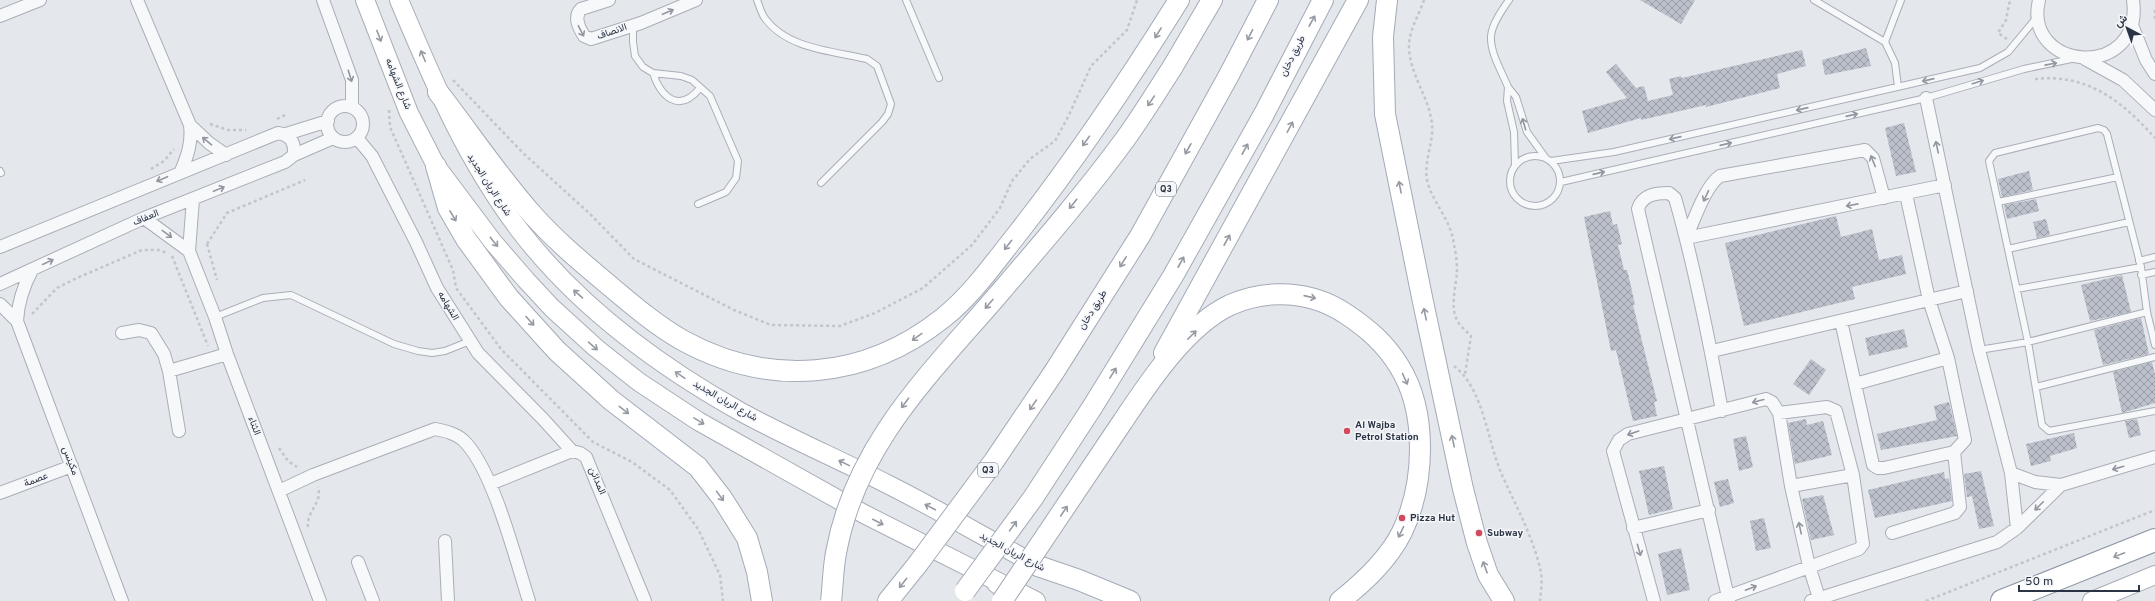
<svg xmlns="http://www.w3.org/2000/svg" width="2155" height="601" font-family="Overpass,Vazirmatn,sans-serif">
	<defs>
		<pattern id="building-cross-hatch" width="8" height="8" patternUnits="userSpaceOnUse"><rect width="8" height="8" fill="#bbc0ca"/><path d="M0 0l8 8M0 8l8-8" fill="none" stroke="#989da6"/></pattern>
	</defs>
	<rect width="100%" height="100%" fill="#e4e7ec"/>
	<path fill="url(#building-cross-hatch)" d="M1640,0h55l-14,24z
		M1866,48l5,18 -46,9 -3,-15z
		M1802,50l4,16 -29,8 3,14 -74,19v-2l-65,15v-2l-53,15 -6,-22 45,-13 -21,-26 10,-8 20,24 8,-2 4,15 25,-6 -4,-16 12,-3 1,2z
		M1904,123l12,49 -20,4 -11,-48z
		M2029,171l4,19 -31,7 -4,-18z
		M2036,199l3,12 -32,8 -3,-14z
		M1610,211l3,14 4,-1 5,20 -4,1 6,25h3l3,12 5,23h-2l24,96 -3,1 3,14 -24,5 -17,-71 -5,1 -27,-134z
		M1836,216l5,21 31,-8 7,31 23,-5 4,19 -54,13 3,12 -111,27 -19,-83z
		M2046,219l4,16 -13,3 -4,-16z
		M2122,275l9,37 -41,9 -9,-36z
		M2141,318l8,36 -46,11 -9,-35z
		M1904,329l4,18 -39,9 -4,-18z
		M1811,359l15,11 -17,25 -16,-11z
		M2152,362l3,12v29l-33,10 -9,-41z
		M1949,402l8,34 -76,14 -4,-16 60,-14 -3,-14z
		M1806,419l1,6 16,-4 9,34 -37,9 -7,-41z
		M2137,419l4,16 -12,3 -4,-17z
		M2074,433l3,15 -27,8 1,5 -20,5 -5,-22z
		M1746,436l7,31 -14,4 -6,-32z
		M1664,466l9,43 -24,6 -10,-44z
		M1981,471l13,55 -15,3 -7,-33 -5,1 -3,-23z
		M1944,472l1,7 4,-1 3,23 -77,17 -7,-28z
		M1728,479l6,24 -14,4 -6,-25z
		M1823,495l11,40 -23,5 -9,-41z
		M1764,518l7,30 -15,3 -6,-30z
		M1681,548l9,42 -23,5 -9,-41z"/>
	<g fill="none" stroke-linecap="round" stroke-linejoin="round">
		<defs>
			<path id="lane" d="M757,0c2,5 4,12 7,17 22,32 69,34 103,42l10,7 14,38 -3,10 -6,8 -61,61
				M906,0l33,78
				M1814,0l71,42 10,21 3,24
				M633,25v17l2,14 8,11 10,6 28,3 11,4 18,16 28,65 -2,17 -10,14 -28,12
				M1885,42l16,-42
				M653,73c8,24 26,41 47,15
				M1508,87c-6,-15 -18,-34 -17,-51 1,-12 11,-26 18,-36
				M1510 181a25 25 0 1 1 50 0a25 25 0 1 1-50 0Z
				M1551,161l63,-9 366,-84 28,-16 29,-35
				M1515,165l-1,-33 -7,-31 1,-14 8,10 11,35 18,25
				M0,171l1,2
				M1561,182l365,-84 98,-29 52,-11
				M1998,202l120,-25
				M2008,249l121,-27
				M2139,261l16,-4
				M2141,275l14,-3
				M2017,289l124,-22
				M215,317l48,-19 28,-3 103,49 24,7 14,2 13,-2 25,-10
				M2155,345l-8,-33 -6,-45 -34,-133 -3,-4 -6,-2 -103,25 -6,8 39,181 14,83 7,6 106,-20
				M1979,350l49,-8 119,-30
				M2036,387l119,-30"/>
			<path id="street" d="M137,0l53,125c2,17 -2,30 -9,46
				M323,0l29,80v27
				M609,0l-28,9c-8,8 -2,19 3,27l7,3 50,-16 55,-23
				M2039,0c-17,72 105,81 94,0
				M0,16l40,-16
				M2132,25l14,35 9,14
				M2085,59l38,21 32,30
				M1926,98l53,252 32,123 6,55
				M327 124a18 18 0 1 1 36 0a18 18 0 1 1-36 0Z
				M190,125l19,18 17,12
				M286,134l42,-13
				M357,138l15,18 44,86 21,46 41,65 65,66 29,32
				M294,155l39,-17
				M193,199l-4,52 26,66 12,37 93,247
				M144,218l45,33
				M1686,238c8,-17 19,-52 34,-62l145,-26 8,8 11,40
				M1686,238l259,-53
				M0,247l278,-114c13,2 17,10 16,22l-9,7 -141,56 -144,66
				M0,304l17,17 105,280
				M17,321c1,-19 6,-34 15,-51
				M1841,321l32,144 5,3h6l70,-16 11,-12 -17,-82 -19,-58 -23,-106
				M122,333l17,-3 12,3 13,21 5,17 58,-17
				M1712,351l255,-60
				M169,371l10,60
				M1855,384l93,-26
				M1722,411c-13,-72 -27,-143 -47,-213l-6,-5c-14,0 -27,2 -31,16l91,392
				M1779,413l48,-6 9,4 17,64 -62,11
				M2011,473l24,9 26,3 94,-28
				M490,484l82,-33 8,2 6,4 59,144
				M279,491l34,-16 122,-46c10,2 20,4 28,11 30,28 53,121 66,161
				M0,493l72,-27
				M1633,528l76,-18
				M1892,533l63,-20 5,-6 -6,-55
				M445,541l3,60
				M358,562l15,39
				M1654,601l-41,-150 6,-11 9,-6 138,-35 6,3 7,11 12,73 18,80 10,32
				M1715,601l144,-52 4,-5 -10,-69
				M1811,601l186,-59 20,-14 44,-43"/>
			<path id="secondary" d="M365,0l44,113 27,53 57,76 33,38 26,28 44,40 43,34 59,39 166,93 172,87
				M399,0c35,83 67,160 122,232 58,75 138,134 220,180 48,26 99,48 148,73 52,26 102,56 153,83
				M2092,601l63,-26"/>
			<path id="primary" d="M1387,0l-4,37 2,77 38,188 40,187 14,54 11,32 16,26
				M1172,68l40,-68
				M438,92c31,40 61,85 94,122 22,25 47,46 72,67 25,21 50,43 78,59 87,48 183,40 261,-22 29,-23 51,-55 75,-85 58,-74 111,-153 161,-233
				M436,166l12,42 18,31 43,59 48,53 54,49 87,67 24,31 25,40 10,34 5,29
				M1164,353l194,-353
				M1054,372l86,-136 89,-161 39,-75
				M1093,406l80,-130 91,-162 59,-114
				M1123,421c26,-39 63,-95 107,-116 38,-17 82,-14 116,9 21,14 39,29 53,52 29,46 26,118 3,166 -14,28 -38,50 -62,69
				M1038,566l41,14 51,21
				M997,583l28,18
				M888,601l29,-36"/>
			<path id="highway" d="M2002,601l153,-61"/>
		</defs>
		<use href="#lane" stroke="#a9aeb7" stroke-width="8"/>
		<use href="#street" stroke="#a9aeb7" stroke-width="14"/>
		<use href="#secondary" stroke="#a9aeb7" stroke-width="20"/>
		<use href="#primary" stroke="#a3abb8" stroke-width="22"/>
		<use href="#highway" stroke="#8b94a3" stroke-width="24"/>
		<path stroke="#c2c5cb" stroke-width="2.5" stroke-dasharray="3 3" stroke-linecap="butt" d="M1424,0c-5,15 -15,30 -15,46 0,28 20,50 23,78 2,20 -10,40 -4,60 7,22 23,36 26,61 2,8 3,18 3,27 -1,14 -7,35 0,48 3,6 9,11 14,16l-6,38
			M2155,10v12
			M2007,39l-9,-6 8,-13 4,-20
			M2035,79c52,-6 87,22 120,59
			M453,80l70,73 66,60 45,46 100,51 37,15 69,1 35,-13 48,-25 49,-43 28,-37 12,-27 18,-22 25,-18 14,-26 22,-49 36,-36 10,-30
			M389,110l1,17 63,143 3,18 45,61 92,93 39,20 38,28 28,39 22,46 3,26
			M277,119l8,-4
			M210,124l18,6h18
			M151,169l13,-8 10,-12
			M207,244l10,36
			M207,244l20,-31 78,-33
			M172,256l36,90
			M32,314l25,-26 20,-10 65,-28h17l8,3
			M1454,366c30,23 33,75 48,109 14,31 30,60 38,93 3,10 1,23 0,33
			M279,448l9,13 9,6
			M308,527c-2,-15 15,-25 10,-40
			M1926,601l229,-91"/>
		<use href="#lane" stroke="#f7f8fa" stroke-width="6"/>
		<use href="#street" stroke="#f7f8fa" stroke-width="12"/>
		<use href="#secondary" stroke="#fff" stroke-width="18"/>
		<use href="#primary" stroke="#fff" stroke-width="20"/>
		<use href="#highway" stroke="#fff" stroke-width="22"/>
		<defs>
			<path id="primary-bridge" d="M917,565l77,-104 60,-89
				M965,591l68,-93 60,-92
				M831,601c2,-16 2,-33 5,-48 20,-111 98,-183 167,-264 42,-49 85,-99 123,-151 16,-22 31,-47 46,-70
				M1002,601l121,-180"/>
		</defs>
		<use href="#primary-bridge" stroke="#a3abb8" stroke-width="22" stroke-linecap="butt"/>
		<use href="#primary-bridge" stroke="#fff" stroke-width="20"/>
	</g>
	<defs><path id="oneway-shaft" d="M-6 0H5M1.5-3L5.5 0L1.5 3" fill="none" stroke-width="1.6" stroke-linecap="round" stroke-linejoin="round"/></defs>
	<g stroke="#9196a0">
		<use href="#oneway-shaft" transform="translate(668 12) rotate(-23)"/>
		<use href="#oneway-shaft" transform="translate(581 31) rotate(63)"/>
		<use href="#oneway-shaft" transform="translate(2051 64) rotate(-11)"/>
		<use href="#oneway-shaft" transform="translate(350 76) rotate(73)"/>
		<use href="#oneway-shaft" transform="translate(1928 80) rotate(167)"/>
		<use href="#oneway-shaft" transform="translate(1978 82) rotate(-17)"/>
		<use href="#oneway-shaft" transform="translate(1802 109) rotate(167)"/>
		<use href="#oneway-shaft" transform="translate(1852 115) rotate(-13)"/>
		<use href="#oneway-shaft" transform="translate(1524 124) rotate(-106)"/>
		<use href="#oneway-shaft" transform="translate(1675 138) rotate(167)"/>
		<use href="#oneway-shaft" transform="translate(207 141) rotate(-140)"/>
		<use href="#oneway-shaft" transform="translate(1726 144) rotate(-13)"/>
		<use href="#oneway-shaft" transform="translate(1937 147) rotate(-102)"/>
		<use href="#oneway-shaft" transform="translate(1873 161) rotate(-112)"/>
		<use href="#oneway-shaft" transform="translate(1599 173) rotate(-13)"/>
		<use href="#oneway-shaft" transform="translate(162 179) rotate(157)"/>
		<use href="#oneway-shaft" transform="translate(219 189) rotate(-22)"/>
		<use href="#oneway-shaft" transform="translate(1706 196) rotate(115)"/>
		<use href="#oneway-shaft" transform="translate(1852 205) rotate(169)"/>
		<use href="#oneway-shaft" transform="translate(167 234) rotate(36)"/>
		<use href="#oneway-shaft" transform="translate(48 262) rotate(-25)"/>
		<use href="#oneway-shaft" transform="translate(1758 401) rotate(165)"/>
		<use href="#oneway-shaft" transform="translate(1633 433) rotate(161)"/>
		<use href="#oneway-shaft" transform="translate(2118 468) rotate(164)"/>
		<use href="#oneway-shaft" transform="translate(2039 506) rotate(135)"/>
		<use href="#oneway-shaft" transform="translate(1800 528) rotate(-102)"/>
		<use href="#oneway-shaft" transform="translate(1639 550) rotate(74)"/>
		<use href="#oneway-shaft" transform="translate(1751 588) rotate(-21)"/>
	</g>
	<g stroke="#959aa2">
		<use href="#oneway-shaft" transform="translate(1312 21) rotate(-61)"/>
		<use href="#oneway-shaft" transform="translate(1158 33) rotate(122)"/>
		<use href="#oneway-shaft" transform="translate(1250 35) rotate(117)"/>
		<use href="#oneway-shaft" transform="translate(379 36) rotate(69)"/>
		<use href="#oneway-shaft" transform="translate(423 56) rotate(-113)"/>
		<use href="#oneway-shaft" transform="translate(1151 101) rotate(124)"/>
		<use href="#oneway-shaft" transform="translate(1290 127) rotate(-62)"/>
		<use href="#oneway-shaft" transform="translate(1086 141) rotate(126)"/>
		<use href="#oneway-shaft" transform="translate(1188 149) rotate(119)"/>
		<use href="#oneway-shaft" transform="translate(1245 149) rotate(-61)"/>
		<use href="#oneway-shaft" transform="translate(1400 187) rotate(-101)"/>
		<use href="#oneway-shaft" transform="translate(1073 204) rotate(129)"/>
		<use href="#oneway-shaft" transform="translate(453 216) rotate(59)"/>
		<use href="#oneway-shaft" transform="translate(1227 240) rotate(-61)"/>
		<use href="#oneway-shaft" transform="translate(494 242) rotate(51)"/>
		<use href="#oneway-shaft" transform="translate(1008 245) rotate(128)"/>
		<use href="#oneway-shaft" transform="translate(1123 262) rotate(122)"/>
		<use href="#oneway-shaft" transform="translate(1181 262) rotate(-61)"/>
		<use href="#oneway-shaft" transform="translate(578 294) rotate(-139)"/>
		<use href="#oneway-shaft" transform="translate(1310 297) rotate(13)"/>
		<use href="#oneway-shaft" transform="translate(989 304) rotate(131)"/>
		<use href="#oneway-shaft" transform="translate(1425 314) rotate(-102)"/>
		<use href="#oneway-shaft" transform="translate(530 321) rotate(48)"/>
		<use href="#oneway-shaft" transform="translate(1192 335) rotate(-45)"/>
		<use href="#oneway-shaft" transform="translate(917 337) rotate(144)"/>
		<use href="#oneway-shaft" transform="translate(593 346) rotate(41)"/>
		<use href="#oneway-shaft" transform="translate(1113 373) rotate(-58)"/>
		<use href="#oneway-shaft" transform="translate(680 375) rotate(-146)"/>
		<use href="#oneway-shaft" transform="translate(1405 379) rotate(66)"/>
		<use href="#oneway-shaft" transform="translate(905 403) rotate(127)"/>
		<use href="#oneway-shaft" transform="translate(1033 405) rotate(124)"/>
		<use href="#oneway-shaft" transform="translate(624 410) rotate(38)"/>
		<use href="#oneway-shaft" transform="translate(699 421) rotate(31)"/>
		<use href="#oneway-shaft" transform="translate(1453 441) rotate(-102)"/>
		<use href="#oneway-shaft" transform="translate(844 463) rotate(-154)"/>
		<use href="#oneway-shaft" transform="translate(720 496) rotate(54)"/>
		<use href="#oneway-shaft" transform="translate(930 507) rotate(-152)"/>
		<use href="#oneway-shaft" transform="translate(1064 511) rotate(-56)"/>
		<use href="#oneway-shaft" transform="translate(878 522) rotate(27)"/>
		<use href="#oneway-shaft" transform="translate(1013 526) rotate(-54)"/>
		<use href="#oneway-shaft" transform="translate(1401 532) rotate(116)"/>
		<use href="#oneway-shaft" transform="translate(2119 555) rotate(158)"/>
		<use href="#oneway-shaft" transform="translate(1485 567) rotate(-110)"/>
		<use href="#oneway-shaft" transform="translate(903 583) rotate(128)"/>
	</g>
	<g fill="#d1495b" stroke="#f4f6f9" stroke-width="1.5">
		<circle cx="1347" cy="431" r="4"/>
		<circle cx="1402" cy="518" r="4"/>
		<circle cx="1479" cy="533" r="4"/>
	</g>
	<g text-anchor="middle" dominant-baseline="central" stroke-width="3" stroke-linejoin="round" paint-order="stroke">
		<g fill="#f4f6f9" stroke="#676e7b" stroke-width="1">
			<rect x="1156" y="182" width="20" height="14" rx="3"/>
			<rect x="978" y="463" width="20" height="14" rx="3"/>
		</g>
		<g font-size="9" font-weight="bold" fill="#2b3445">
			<text x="1166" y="189">Q3</text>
			<text x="988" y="470">Q3</text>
		</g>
		<g font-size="10" fill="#2b3445" stroke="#f4f6f9">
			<text transform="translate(612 32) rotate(-19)">الانصاف</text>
			<text transform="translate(1293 56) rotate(-63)">طريق دخان</text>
			<text transform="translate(398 84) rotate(68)">شارع الشهامه</text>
			<text transform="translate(489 185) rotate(57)">شارع الريان الجديد</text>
			<text transform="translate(146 218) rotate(-23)">العفاف</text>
			<text transform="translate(448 306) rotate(59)">الشهامه</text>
			<text transform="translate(1093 310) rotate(-58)">طريق دخان</text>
			<text transform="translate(725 401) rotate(30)">شارع الريان الجديد</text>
			<text transform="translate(254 426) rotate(69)">الثناء</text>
			<text transform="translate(70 461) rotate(69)">مكينس</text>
			<text transform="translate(36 480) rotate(-21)">عصمة</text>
			<text transform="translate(597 481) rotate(67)">المدائن</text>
			<text transform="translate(1012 552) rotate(28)">شارع الريان الجديد</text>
		</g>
		<g font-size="10" font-weight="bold" fill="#2b3445" stroke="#f4f6f9" text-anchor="start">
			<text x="1355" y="425">Al Wajba<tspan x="1355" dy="12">Petrol Station</tspan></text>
			<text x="1410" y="518">Pizza Hut</text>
			<text x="1487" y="533">Subway</text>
		</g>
	</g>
	<g transform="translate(2127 28) rotate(319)" stroke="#f4f6f9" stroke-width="3" paint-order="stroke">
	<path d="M0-3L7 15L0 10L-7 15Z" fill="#2b3445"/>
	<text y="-6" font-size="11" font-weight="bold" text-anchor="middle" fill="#2b3445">ش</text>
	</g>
	<path d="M2019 585v6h120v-6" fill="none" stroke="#2b3445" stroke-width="2"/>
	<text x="2025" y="585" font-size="12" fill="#2b3445" stroke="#f4f6f9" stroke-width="3" paint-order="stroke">50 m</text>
</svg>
